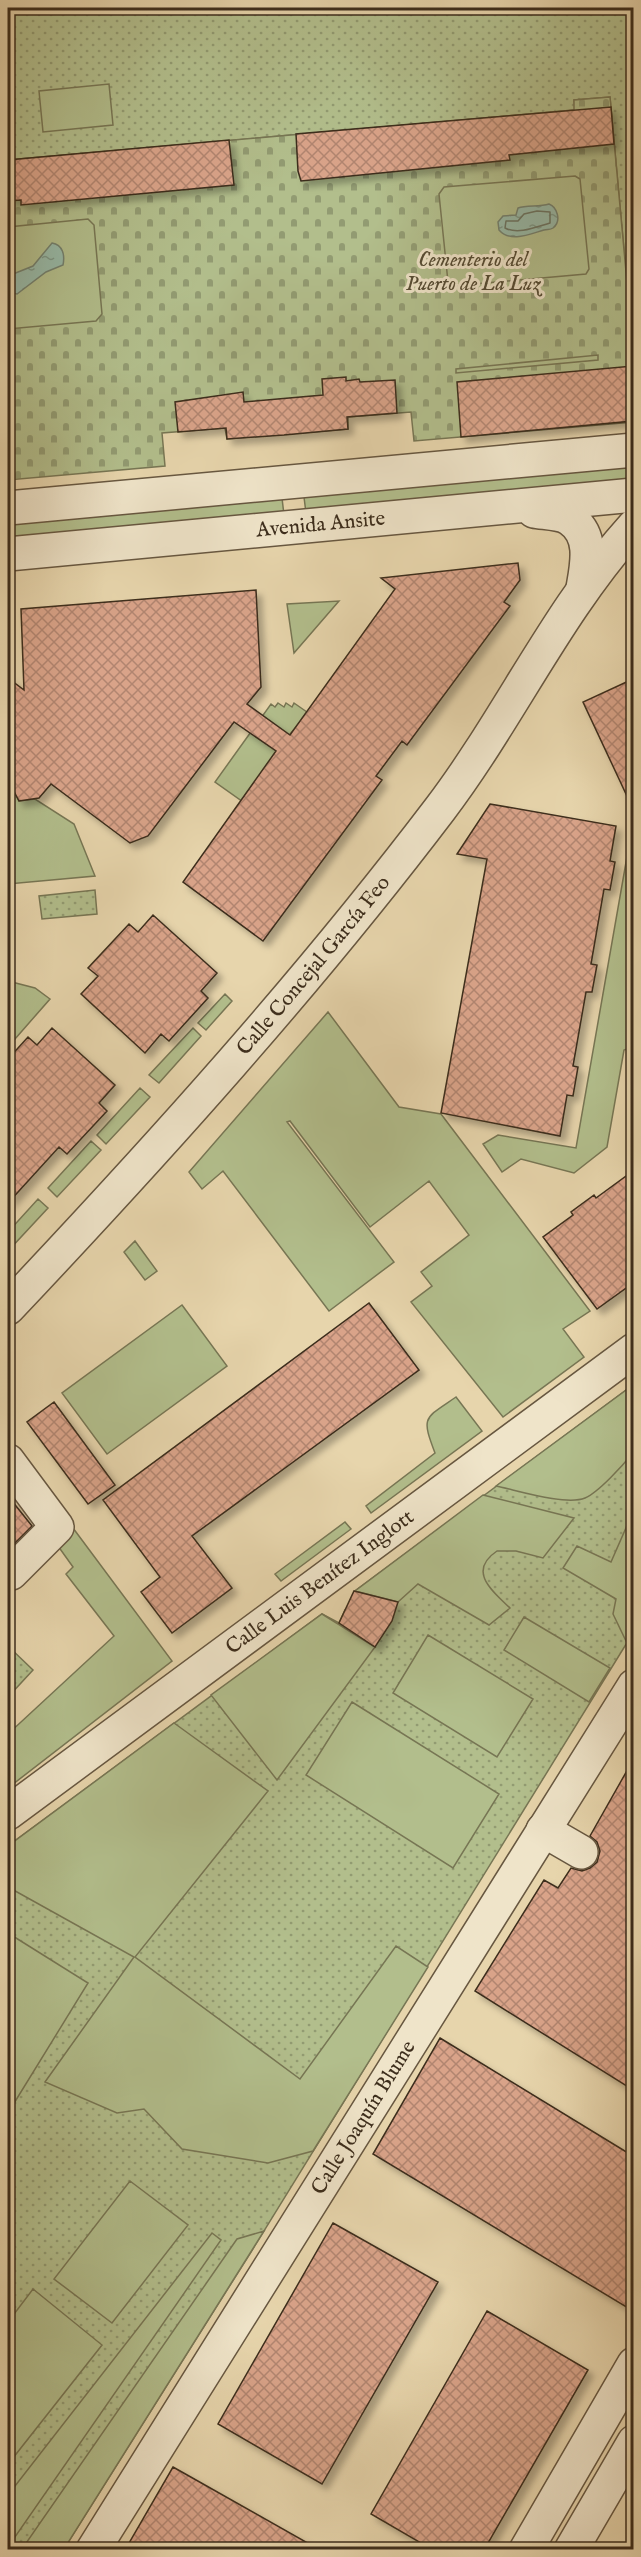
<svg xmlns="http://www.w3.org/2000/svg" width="641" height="2557" font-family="'IM FELL English',serif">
	<defs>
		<pattern id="grass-dots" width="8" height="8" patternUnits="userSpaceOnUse" patternTransform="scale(1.5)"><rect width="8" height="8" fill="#b2be8c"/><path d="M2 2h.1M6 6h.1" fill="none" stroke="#929b72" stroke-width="1.8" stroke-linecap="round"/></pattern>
		<pattern id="cemetery-stones" width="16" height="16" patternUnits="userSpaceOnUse" patternTransform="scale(1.5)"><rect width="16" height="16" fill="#b2be8c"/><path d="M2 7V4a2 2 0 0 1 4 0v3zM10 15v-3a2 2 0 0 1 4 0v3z" fill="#929b72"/></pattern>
		<pattern id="water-ripples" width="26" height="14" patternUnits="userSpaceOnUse" patternTransform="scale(1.5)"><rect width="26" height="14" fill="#97b9a7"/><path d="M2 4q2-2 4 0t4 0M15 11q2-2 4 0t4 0" fill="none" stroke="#7c9787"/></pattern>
		<pattern id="building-cross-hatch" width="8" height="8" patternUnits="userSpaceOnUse" patternTransform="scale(1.5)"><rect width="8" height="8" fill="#d9a389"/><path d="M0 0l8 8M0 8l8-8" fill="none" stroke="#b1856f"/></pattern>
		<filter id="shadow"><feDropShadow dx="5.5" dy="5.5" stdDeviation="3" flood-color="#0004"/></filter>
	</defs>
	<rect width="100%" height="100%" fill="#e7d5ac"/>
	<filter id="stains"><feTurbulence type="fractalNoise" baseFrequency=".00333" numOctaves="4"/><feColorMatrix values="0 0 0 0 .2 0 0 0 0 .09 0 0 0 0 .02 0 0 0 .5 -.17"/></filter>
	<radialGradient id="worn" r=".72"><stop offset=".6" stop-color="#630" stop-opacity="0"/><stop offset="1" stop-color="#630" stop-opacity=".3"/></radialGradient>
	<path fill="url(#grass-dots)" stroke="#777654" stroke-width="1.5" d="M8,8h625v340l-23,-251 -36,3 1,10 -567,50z
		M95,890l2,24 -55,5 -3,-23z
		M633,1385v248l-382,619 -187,297h-56v-703l314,-232 17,9 6,-13 4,1 6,-20z
		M8,1646l25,24 -25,27z"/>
	<path fill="url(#cemetery-stones)" stroke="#777654" stroke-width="1.5" d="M610,97l23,251v74l-219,19 -3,-29 -63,5v12l-121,10 -2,-11 -63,5 3,33 -157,14v-320l566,-50v-10z"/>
	<path fill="#b2be8c" stroke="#777654" stroke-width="1.5" d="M109,84l4,41 -70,7 -4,-41z
		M575,176l5,3 9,90 -3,5 -133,12 -5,-4 -9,-88 5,-7z
		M88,219l6,6 8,89 -6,7 -88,8v-102z
		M598,355v5l-142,13v-4z
		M633,466v17l-327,30 -2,-16z
		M282,498l2,17 -276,25v-16z
		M339,601l-45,52 -7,-49z
		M278,703l6,4 2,-4 6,4 2,-4 46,32 -40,-13 -24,29 -2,73 -59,-42 56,-78 4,3z
		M8,780l11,21 16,-2 39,25 21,52 -87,8z
		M632,828l2,161 -6,36 5,2v20l-9,3 -17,97 -33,26 -53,-14 -19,13 -19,-28 15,-9 78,13z
		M8,981l27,7 15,11 -42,48z
		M225,994l7,7 -26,29 -8,-7z
		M328,1012l71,95 42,7 149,197 -27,18 21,28 -81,60 -92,-115 21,-16 -11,-14 48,-37 -40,-54 -59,46 -80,-106 -3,1 107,140 -65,49 -106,-140 -21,18 -13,-17z
		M193,1028l8,8 -42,47 -10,-8z
		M140,1088l10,9 -44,47 -9,-9z
		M91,1141l10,9 -44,47 -9,-9z
		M38,1199l10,9 -40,43v-19z
		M135,1241l22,30 -12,9 -21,-28z
		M182,1305l45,61 -120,88 -45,-61z
		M633,1385v68c-10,12 -34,39 -48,45 -19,8 -69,-8 -89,-12z
		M456,1397l26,34 -111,82 -5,-7 69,-53c-14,-37 -11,-34 21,-56z
		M633,1493l1,140 -7,10 -14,-29 3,-15 -53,-31 14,-22 34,16 18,-41z
		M483,1495l91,23 -31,40 -27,-7h-19c-30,20 -5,40 13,57l-21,17 -71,-41 -20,18 -43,-11z
		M345,1522l6,7 -70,52 -6,-7z
		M73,1528l99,133 -164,127v-54l106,-98 -48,-62 7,-7 -15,-21z
		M322,1614l53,33 -98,133 -66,-85z
		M524,1617l86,51 -21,34 -85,-52z
		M428,1635l105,64 -36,58 -104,-64z
		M352,1702l147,92 -46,74 -147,-93z
		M174,1723l94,68 -133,166 165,122 96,-133 32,21 -115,184 -45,12 -86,-14 -38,-40 -27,4 -72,-31 89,-125 -126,-70v-41z
		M8,1933l80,50 -80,130z
		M130,2181l58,44 -76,98 -58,-44z
		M264,2231l-200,318h-42l215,-310z
		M212,2233l9,7 -213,307v-52z
		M33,2289l69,56 -93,118 -1,-141z"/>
	<path fill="url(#water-ripples)" stroke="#73816f" stroke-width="1.5" d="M549,204c8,3 13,17 4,24 -3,2 -5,1 -9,2 -14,4 -34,13 -45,0l-1,-8 5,-6 13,-1 2,-7c9,-3 21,-1 31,-4z
		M52,243c11,2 13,12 11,22l-17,7 -29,22 -9,-2v-16l25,-10z"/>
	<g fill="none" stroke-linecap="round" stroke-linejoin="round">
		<path stroke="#6a7362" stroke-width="1.5" d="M537,211l13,1v11c-14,4 -32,12 -45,5l1,-7h12l6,-7z"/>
	</g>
	<path fill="url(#building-cross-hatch)" stroke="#3c2d1c" stroke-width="1.5" filter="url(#shadow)" d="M611,107l3,37 -105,11 1,5 -209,21 -3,-10 -2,-37z
		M229,140l5,45 -213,20v-5l-13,1v-41z
		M633,366v55l-172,16 -4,-55z
		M346,377v4l13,-2 1,3 35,-2 2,33 -50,4 1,12 -64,6 -57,4 -1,-11 -48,4 -3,-30 68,-10 1,10 79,-7 -1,-16z
		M518,563l2,17 -16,22 6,4 -103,139 -5,-4 -26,35 6,4 -119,161 -80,-59 93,-131 -42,-29 -86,114 -18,7 -79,-59 -12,14 -20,3 -11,-21v-102l16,12 -3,-81 235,-19 5,97 -14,17 43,31 105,-146 -14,-11z
		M633,679v130l-50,-107z
		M490,804l126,22 -6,35 5,1 -5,28 -6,-1 -13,75 6,1 -5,27h-6l-13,74 5,1 -5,29 -6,-1 -7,41 -119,-23 46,-254 -30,-5z
		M153,915l64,58 -16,18 7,7 -39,43 -8,-7 -16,19 -64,-59 17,-18 -10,-8 41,-44 9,8z
		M52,1028l63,57 -16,18 8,8 -40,43 -8,-7 -51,56v-144l20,-22 9,8z
		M633,1171v112l-36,26 -54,-72 30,-22 -2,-3 23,-17 2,3z
		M369,1303l50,67 -227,166 40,52 -60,45 -31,-41 19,-15 -57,-77z
		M54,1402l61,83 -27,19 -61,-82z
		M8,1496l24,30 -24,24z
		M354,1591l44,11 -6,19 -17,26 -36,-24z
		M633,1760v330l-158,-99 69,-111 14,8 13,-20 11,3 8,-3 7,-6 3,-11 -3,-9 -7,-6z
		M440,2038l193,118v155l-260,-157z
		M333,2223l105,59 -116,202 -104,-60z
		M487,2311l101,59 -104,180h-51l-62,-36z
		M173,2467l147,83h-195z"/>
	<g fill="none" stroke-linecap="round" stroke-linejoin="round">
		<defs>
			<g id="minor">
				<path d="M8,508l626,-58"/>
				<path d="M534,511c10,2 28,2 36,8 24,16 17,46 13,69"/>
				<path id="s1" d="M8,554l626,-59"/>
				<path id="s2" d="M8,1308c151,-160 299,-324 432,-499 69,-91 117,-198 194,-283"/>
				<path d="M8,1461l49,66 -46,46"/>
				<path id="s3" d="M8,1813l626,-463"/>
				<path d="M543,1830l38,22"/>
				<path id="s4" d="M93,2550l541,-864"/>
				<path d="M526,2550l108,-186"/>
				<path d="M571,2550l63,-108"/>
			</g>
		</defs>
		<use href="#minor" stroke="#675740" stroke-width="36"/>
		<use href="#minor" stroke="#efe4c9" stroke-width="33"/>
	</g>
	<g text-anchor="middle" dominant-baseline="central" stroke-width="6" stroke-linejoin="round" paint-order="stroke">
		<g font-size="21" font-style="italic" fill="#544a32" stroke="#efe4c9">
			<text x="473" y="260">Cementerio del<tspan x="473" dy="24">Puerto de La Luz</tspan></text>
		</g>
		<g font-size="21" fill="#3c2d1c" stroke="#efe4c9">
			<text stroke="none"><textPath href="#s1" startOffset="314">Avenida Ansite</textPath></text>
			<text stroke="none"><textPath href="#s2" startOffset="459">Calle Concejal García Feo</textPath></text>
			<text stroke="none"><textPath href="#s3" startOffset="388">Calle Luis Benítez Inglott</textPath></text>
			<text stroke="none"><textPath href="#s4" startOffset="510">Calle Joaquín Blume</textPath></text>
		</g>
	</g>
	<rect width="641" height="2557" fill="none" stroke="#e7d5ac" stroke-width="30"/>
	<rect x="9" y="9" width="623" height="2539" fill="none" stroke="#3c2d1c" stroke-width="3"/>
	<rect x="15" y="15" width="611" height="2527" fill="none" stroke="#3c2d1c" stroke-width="1.5"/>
	<rect width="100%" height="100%" filter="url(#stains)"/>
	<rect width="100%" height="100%" fill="url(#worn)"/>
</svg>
